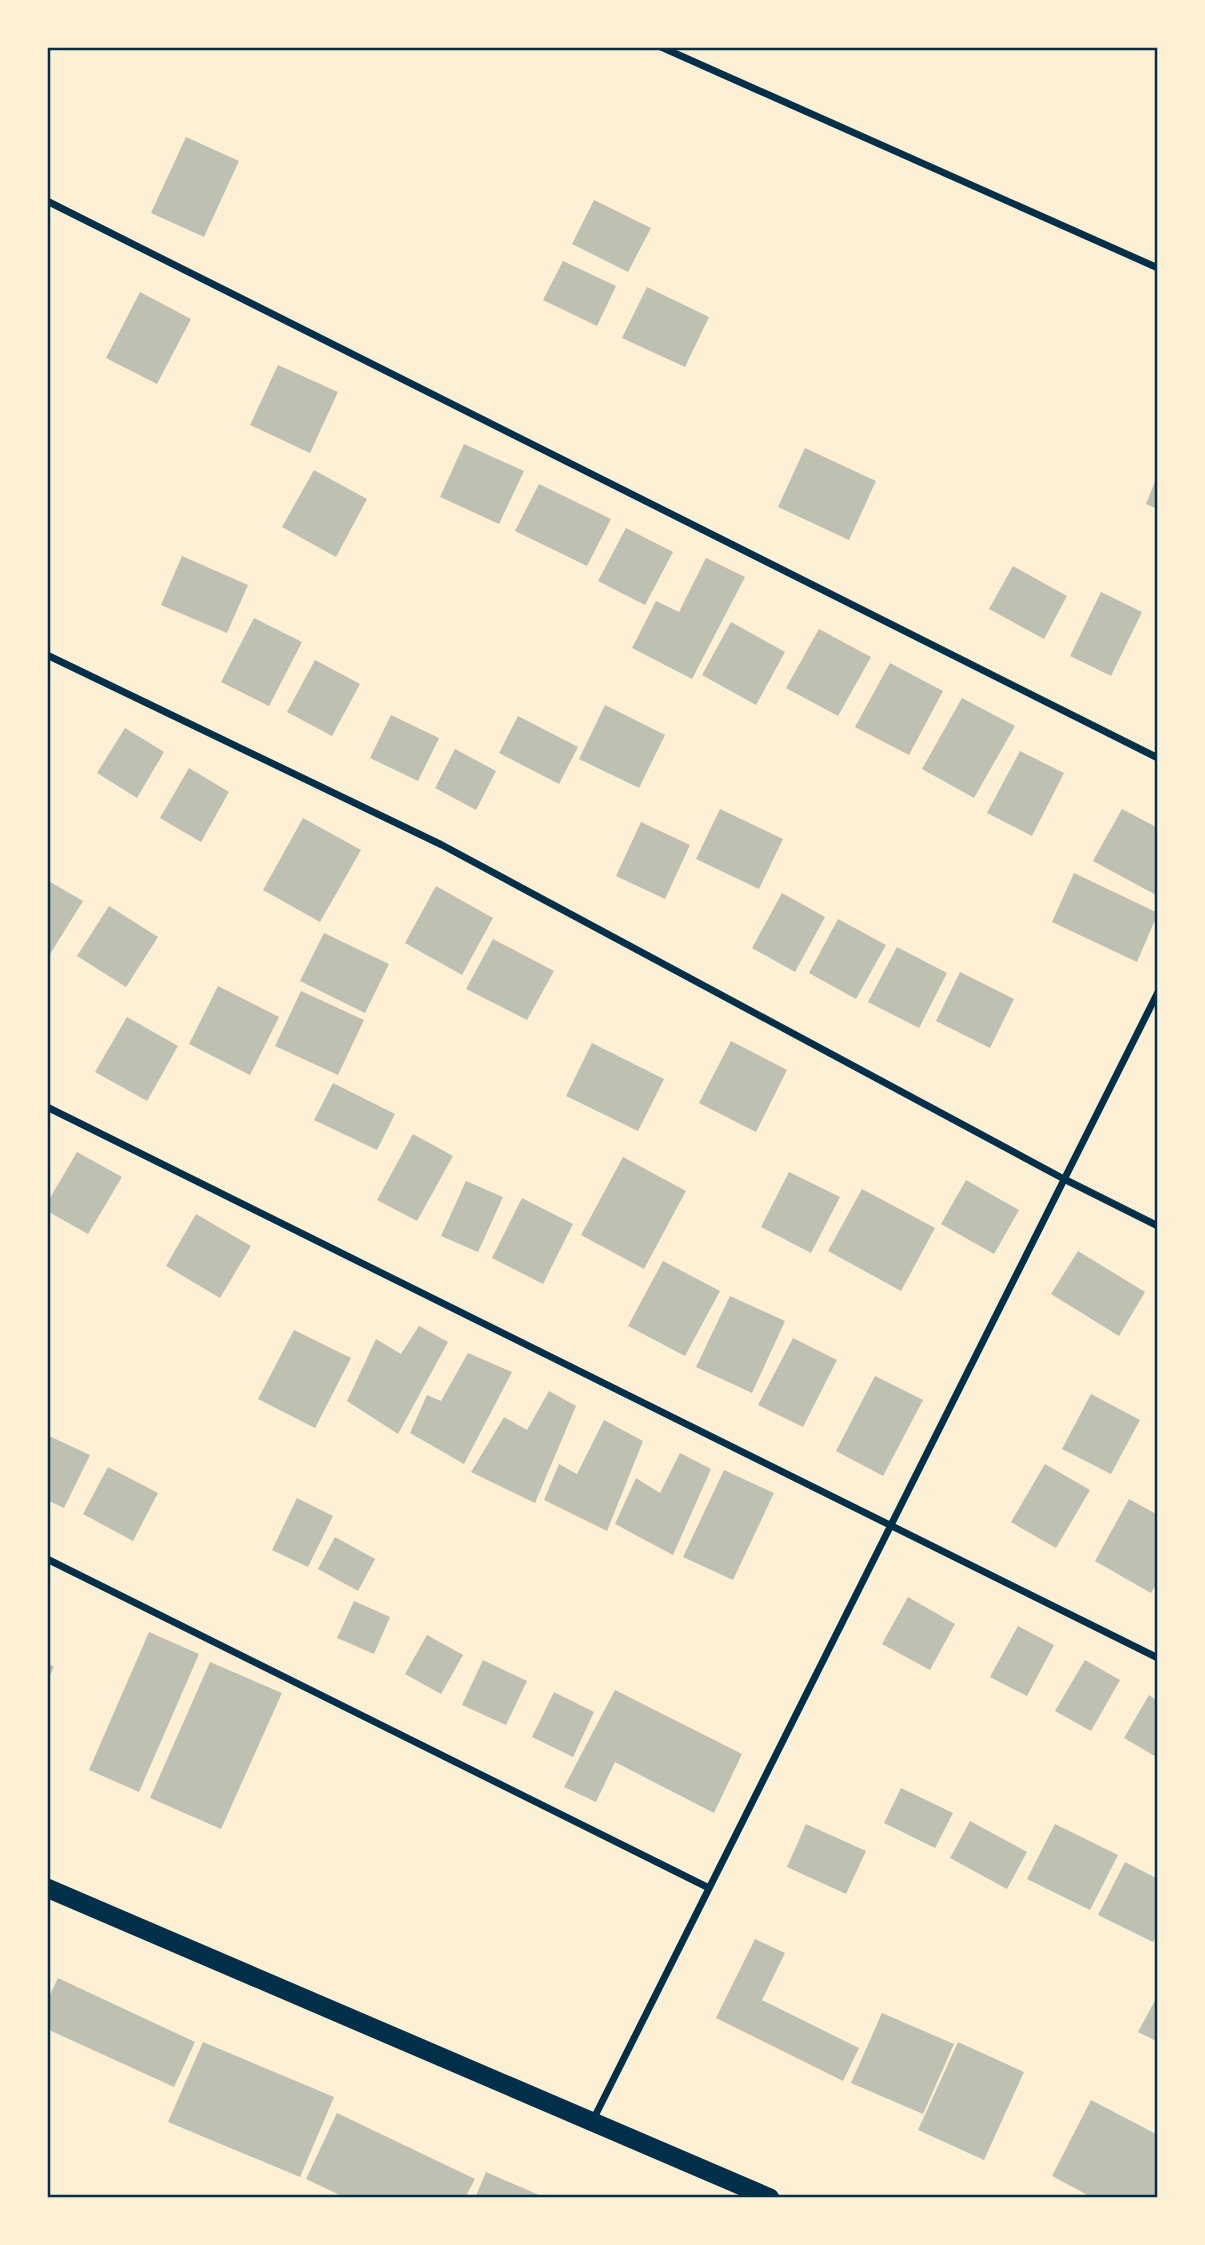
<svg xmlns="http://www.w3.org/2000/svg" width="1205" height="2245" font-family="Commissioner,sans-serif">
	<rect width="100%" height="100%" fill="#fdf0d5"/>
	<path fill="#bec0b2" d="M186,137l53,24 -35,76 -53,-24z
		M594,200l57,28 -23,44 -56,-28z
		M563,261l53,25 -19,40 -54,-26z
		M647,287l62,30 -24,50 -63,-29z
		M140,292l51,27 -34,65 -51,-26z
		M278,365l60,27 -28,61 -60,-28z
		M464,444l60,27 -25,53 -59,-27z
		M805,448l71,33 -27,59 -71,-33z
		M314,470l53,29 -31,58 -54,-30z
		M1158,474v35l-12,-5z
		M539,484l72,35 -24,47 -72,-35z
		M626,528l47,24 -28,53 -47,-24z
		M182,556l66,29 -21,48 -66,-28z
		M706,558l39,19 -53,102 -60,-31 24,-47 23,11z
		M1013,566l54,30 -23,43 -55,-30z
		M1101,592l41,20 -31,64 -41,-20z
		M254,618l48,24 -33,64 -48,-24z
		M731,622l54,30 -29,53 -54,-30z
		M819,629l52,28 -33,59 -52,-28z
		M315,660l45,24 -28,52 -45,-24z
		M890,663l53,28 -34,64 -54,-28z
		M962,698l53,28 -41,72 -52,-29z
		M605,705l60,30 -26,53 -60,-29z
		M391,715l48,23 -21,43 -48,-23z
		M518,716l60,31 -19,37 -60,-31z
		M125,728l39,24 -27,46 -40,-25z
		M455,749l41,22 -20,39 -41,-22z
		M1020,751l44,22 -32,63 -45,-23z
		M189,768l40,24 -28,50 -41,-24z
		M720,809l63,30 -24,50 -63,-30z
		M1122,809l36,19v68l-65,-35z
		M303,818l58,32 -41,72 -57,-32z
		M641,822l49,23 -25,54 -49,-23z
		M1074,873l84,40 -21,49 -85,-40z
		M47,880l36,21 -36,58z
		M436,886l57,32 -31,57 -57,-32z
		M782,893l43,24 -30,55 -43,-24z
		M109,906l49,31 -32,50 -49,-31z
		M838,919l48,26 -30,54 -47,-26z
		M324,933l65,31 -24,49 -65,-32z
		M493,939l61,32 -27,49 -61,-31z
		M897,947l50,26 -28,55 -51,-26z
		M960,972l54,27 -24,49 -54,-27z
		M218,986l61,31 -29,58 -61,-31z
		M301,991l63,29 -26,55 -63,-29z
		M127,1017l51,29 -31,55 -52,-29z
		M731,1041l56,29 -31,62 -57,-29z
		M592,1043l72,36 -26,52 -72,-35z
		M333,1083l62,31 -18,36 -63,-30z
		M413,1134l40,22 -36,65 -40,-21z
		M77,1152l45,25 -34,57 -41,-23v-8z
		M623,1157l63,34 -42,78 -63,-34z
		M789,1172l51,25 -29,56 -50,-26z
		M966,1180l53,30 -25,44 -53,-30z
		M466,1181l37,16 -25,55 -37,-16z
		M862,1189l73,39 -34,63 -73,-40z
		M522,1198l51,26 -30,60 -51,-26z
		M196,1214l55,32 -31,52 -54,-32z
		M1078,1251l67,41 -26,44 -68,-42z
		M663,1261l57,30 -35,65 -57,-30z
		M730,1296l55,25 -33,72 -56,-26z
		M419,1326l29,16 -50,92 -51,-33 29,-62 25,15z
		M294,1330l57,28 -36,70 -57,-29z
		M793,1338l44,22 -34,67 -45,-22z
		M468,1353l44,19 -48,92 -54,-31 17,-38 14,6z
		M875,1376l48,24 -40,76 -47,-25z
		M549,1391l27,15 -41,97 -64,-31 33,-55 23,13z
		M1091,1394l49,26 -29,54 -49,-25z
		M604,1420l39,21 -36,90 -63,-31 15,-36 18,10z
		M47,1435l43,20 -26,53 -17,-8z
		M680,1453l31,16 -38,86 -58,-31 21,-46 24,15z
		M1045,1464l45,26 -34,58 -45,-26z
		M108,1467l50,26 -25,48 -50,-27z
		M724,1470l50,23 -41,87 -50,-23z
		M297,1498l36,18 -25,51 -36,-17z
		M1129,1499l29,16v66l-7,12 -56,-32z
		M335,1537l40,22 -17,32 -40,-22z
		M908,1597l47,27 -25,46 -48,-26z
		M354,1601l36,16 -16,37 -37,-16z
		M1018,1626l36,19 -27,51 -37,-19z
		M149,1632l50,22 -60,138 -50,-22z
		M427,1635l36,20 -22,39 -36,-20z
		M483,1660l44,21 -21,44 -44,-20z
		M1085,1660l35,20 -29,51 -36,-20z
		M210,1662l72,31 -61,136 -71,-31z
		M47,1663l7,4 -7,14z
		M615,1690l127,64 -28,59 -99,-51 -19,40 -32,-15z
		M554,1692l40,20 -21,45 -41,-20z
		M1149,1695l9,6v57l-34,-20z
		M901,1788l52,25 -18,35 -51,-25z
		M970,1821l57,31 -20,37 -57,-31z
		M806,1824l60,27 -20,43 -59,-27z
		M1055,1824l63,31 -28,55 -63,-31z
		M1125,1862l33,17v54l-5,9 -55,-27z
		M755,1939l30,14 -23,47 97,48 -16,33 -127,-63z
		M58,1978l137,64 -21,45 -127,-58v-28z
		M1158,1995v47l-20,-10z
		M882,2013l72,31 -31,70 -72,-31z
		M203,2042l131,55 -34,80 -132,-55z
		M958,2042l66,30 -40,88 -66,-30z
		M1091,2100l67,35v63h-65l-41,-22z
		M337,2113l138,66 -10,19h-119l-40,-19z
		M486,2172l60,26h-71z"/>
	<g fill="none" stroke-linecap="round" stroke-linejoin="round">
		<path stroke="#003049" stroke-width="7" d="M661,47l497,221
			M47,201l1111,557
			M47,655l395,190 622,334 94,47
			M47,1107l1111,551
			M47,1559l662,329
			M592,2122l566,-1130"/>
		<path stroke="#003049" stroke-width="19" d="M47,1888l723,310"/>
	</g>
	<rect width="1205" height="2245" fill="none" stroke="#fdf0d5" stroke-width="98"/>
	<rect x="49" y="49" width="1107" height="2147" fill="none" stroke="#003049" stroke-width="2.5"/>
</svg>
